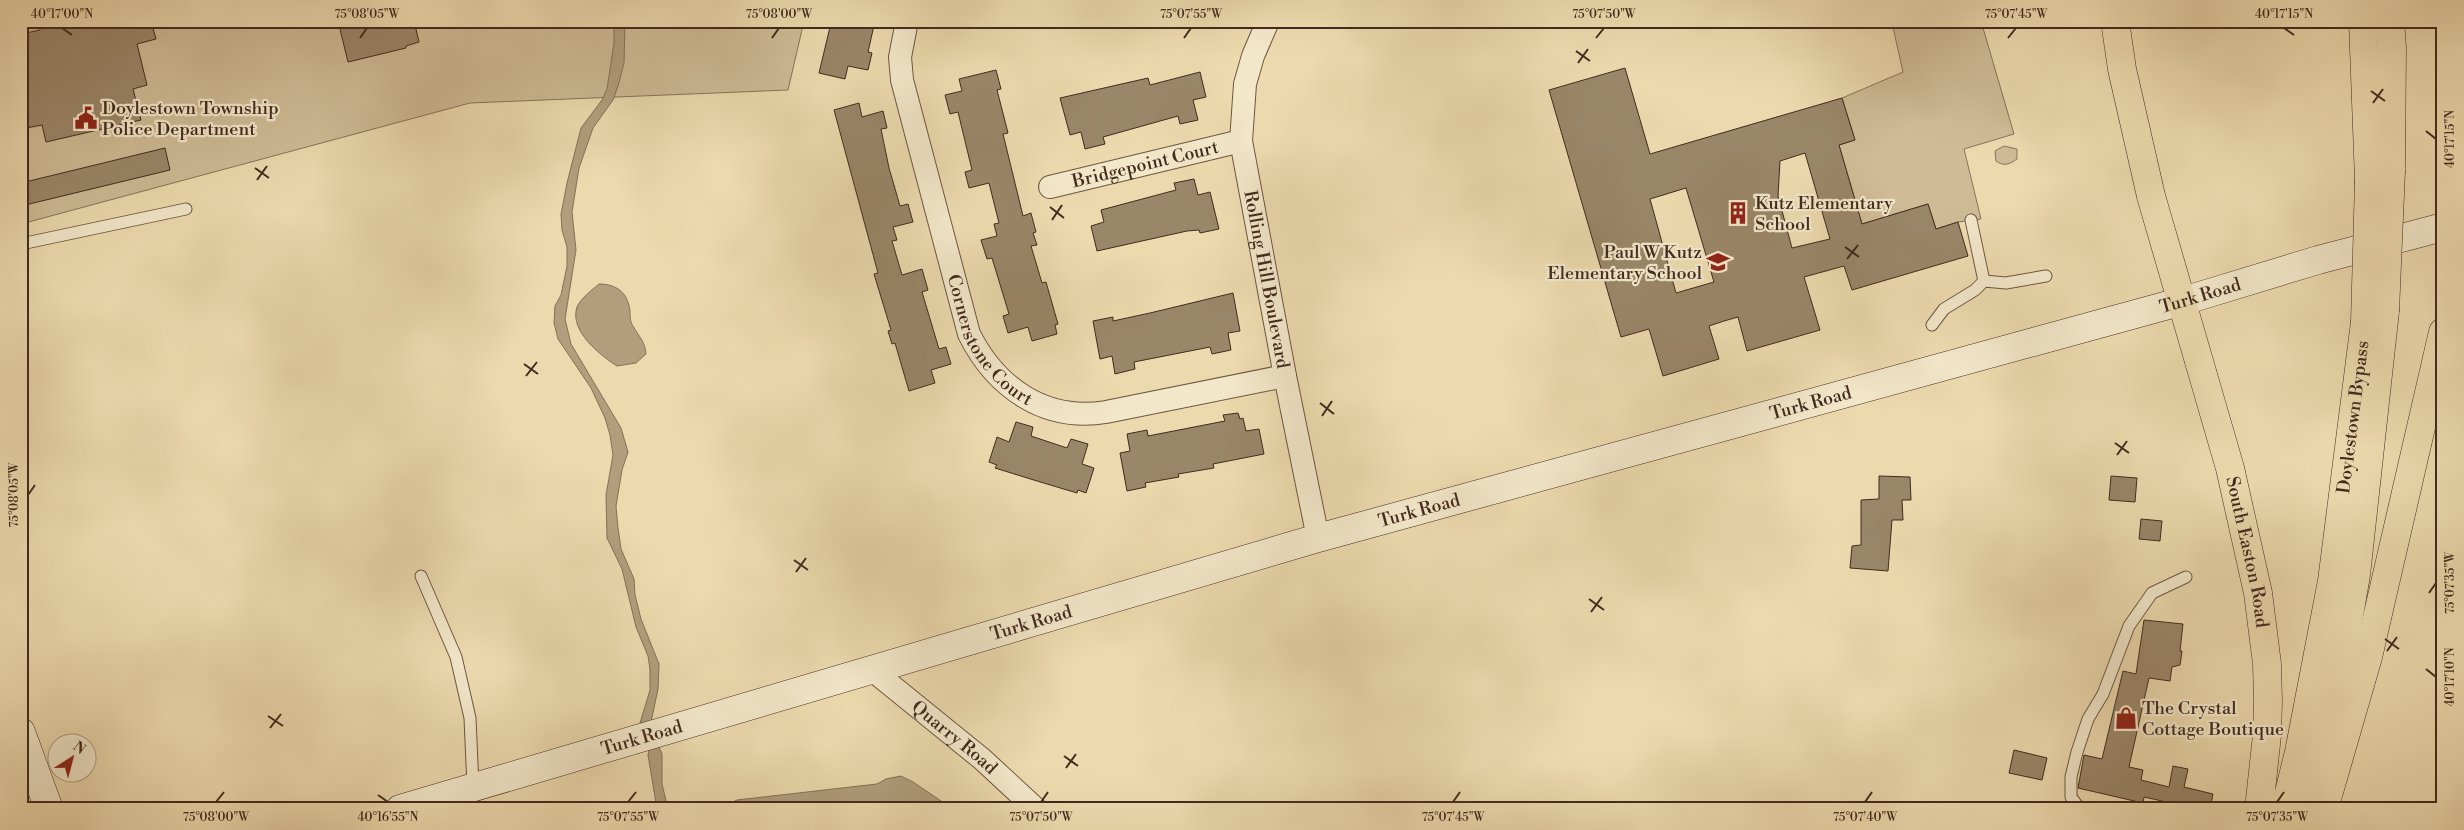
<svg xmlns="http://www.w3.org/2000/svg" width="2464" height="830" font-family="'Libre Bodoni',serif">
	<rect width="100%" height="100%" fill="#ecdaae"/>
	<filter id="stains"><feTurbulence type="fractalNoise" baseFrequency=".004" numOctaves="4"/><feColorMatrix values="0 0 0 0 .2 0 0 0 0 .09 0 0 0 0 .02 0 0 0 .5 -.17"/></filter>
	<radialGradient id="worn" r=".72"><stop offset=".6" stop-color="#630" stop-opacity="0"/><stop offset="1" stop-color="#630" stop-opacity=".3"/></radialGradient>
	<path fill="#cfbc96" stroke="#88735a" d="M21,21h783l-16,69 -318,13 -449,121z
		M1902,21h79l33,113 -50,15 17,70 -23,3 -22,7 -8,-25 -66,20 -23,-79 16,-5 -13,-42 61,-26 -11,-49z
		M2004,146l13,3v10c-7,5 -13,8 -21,2l-1,-10z"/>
	<path fill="#b29e7d" stroke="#857057" d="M614,21h11l-1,42 -6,23 -5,14 -20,28 -14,40 -7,44 4,38 -11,69 6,25 50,84 7,24 -6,18 -6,36 2,22 3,21 13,30 1,16 6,24 18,45 -1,25 -7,33 -11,1 10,-33v-21l-2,-13 -12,-29 -14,-58 -15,-31 -1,-43 7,-40 -3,-20 -5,-17 -14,-30 -33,-49 -4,-16 1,-17 6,-11 6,-29v-19l-5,-17 -1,-16 6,-31 14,-55 21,-28 5,-11 7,-46z
		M599,284c18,0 29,9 31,27 0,5 0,11 3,15 6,11 12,15 13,28l-10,9 -19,3c-17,-11 -48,-35 -40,-59 3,-8 15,-17 22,-23z
		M659,747l3,7v30l6,25h-11l-9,-54 1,-5z
		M901,776l12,6 40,27h-236l20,-9 140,-16 9,-5z"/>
	<path fill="#9a8669" stroke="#422a1e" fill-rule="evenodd" d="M39,21h112l5,18 -19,5 10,41 -14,4 8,31 -95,22 -4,-17 -21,4v-95l19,-4z
		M338,21h76l5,21 -13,4v2l-58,14z
		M838,21h37l-7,31 4,1 -4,17 -20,-4 -3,13 -26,-6 12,-50 6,1z
		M1625,68l25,86 192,-56 13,42 -16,5 23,79 66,-20 8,25 22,-7 10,34 -116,34 -8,-24 -40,11 16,53 -73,21 -9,-34 -14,4 -15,5 10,33 -56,17 -14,-47 -28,8 -72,-247zM1805,153l25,86 -38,9 -14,-52 2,-35zM1686,188l28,94 -38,11 -26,-94z
		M996,70l5,19 -4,1 11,43 -5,1 20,82 8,-3 5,19 -3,1 4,12 -6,1 11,37 4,-1 12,42 -3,1 2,9 -25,7 -4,-14 -20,6 -5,-17 6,-2 -17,-56 -5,1 -6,-19 16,-4 -3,-12 5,-1 -10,-40 -20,5 -4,-16 7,-2 -14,-58 -8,2 -5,-19 17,-4 -3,-12z
		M1200,72l6,25 -13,3 5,20 -18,4 -2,-8 -75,21 2,7 -20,5 -4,-17 -11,3 -10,-37 88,-20 2,7z
		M859,103l3,14 21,-6 4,17 -6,1 8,39 11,38 8,-2 5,18 -20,5 4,13 -5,1 10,34 20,-6 6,21 -6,2 17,57 7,-2 5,17 -20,6 4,13 -26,8 -14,-48 -3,1 -4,-13 3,-1 -17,-56 4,-1 -44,-163z
		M165,148l5,22 -149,36v-23z
		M1194,179l4,16 12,-3 9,37 -19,4 -1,-3 -12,1 -90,20 -6,-25 13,-4 -3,-12 75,-20 -2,-7z
		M1233,293l7,38 -12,2 3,17 -19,4 -2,-7 -76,15 1,7 -20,5 -3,-18 -12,3 -7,-38 20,-4v4l37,-8z
		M1238,413l2,6 3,-1 3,13 13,-2 5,25 -51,10 1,4 -36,6 1,3 -34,6 1,4 -19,4 -7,-38 10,-2 -3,-17 20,-4 1,6 77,-15 -2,-6z
		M1016,422l17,5 -2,9 36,12 4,-9 17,5 -6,20 12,4 -8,25 -8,-3 -1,3 -40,-12 -42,-13 2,-3 -8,-3 8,-25 12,5z
		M1879,476l31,1 1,23h-9l1,20h-11l-4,51 -38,-3 2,-22 9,-1v-45l18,-1z
		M2111,476l26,2 -2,24 -26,-2z
		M2141,519l21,2 -2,20 -21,-2z
		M2144,620l39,4 -3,27h2l-2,14 -8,2 -2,14 -21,-3 -20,89 14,3 -2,10 28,7 4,-21 15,3 -4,18 29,7 -3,15h-12l-54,-12 -1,6 -65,-15 6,-33 18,4 21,-88 13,3z
		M2014,750l33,8 -5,22 -33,-7z"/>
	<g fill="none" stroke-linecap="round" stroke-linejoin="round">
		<defs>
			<path id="lane" d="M21,244l165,-35
				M1984,281l22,2 40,-7
				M1932,325l12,-16 31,-19 9,-9 -13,-61
				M421,576l35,81 14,61 3,69
				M2080,809l-9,-12v-20l6,-25 11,-33 15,-25 26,-68 23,-33 34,-16"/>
			<g id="street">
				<path id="s1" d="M907,21l-7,36 2,23 67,254c27,54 76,88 137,78l179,-36"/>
				<path id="s2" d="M1268,21l-15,35 -8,28 -4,57 44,235 33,162"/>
				<path id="s3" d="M1050,187l191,-46"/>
				<path id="s4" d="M871,669l111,90 54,50"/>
			</g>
			<g id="secondary">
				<path d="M21,732l28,77"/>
				<path id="s5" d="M400,809l918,-271 865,-237 135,-41 125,-33"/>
			</g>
			<g id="primary">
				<path id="s6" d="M2115,21l7,48 29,127 79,272 28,125 9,71 1,37 -1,34 -8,74"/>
				<path d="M2324,809l44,-152 75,-325"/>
			</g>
			<g id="highway">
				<path d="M2363,21l6,160"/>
				<path d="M2390,21l2,27 -1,123"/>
				<path id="s7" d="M2285,809l14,-57 33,-171 33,-259"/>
				<path d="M2311,809l23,-106 22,-128 29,-264"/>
			</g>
		</defs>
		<use href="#lane" stroke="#6c5642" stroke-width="13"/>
		<use href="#street" stroke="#6c5642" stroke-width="24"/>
		<use href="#secondary" stroke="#422a1e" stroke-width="29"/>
		<use href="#primary" stroke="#422a1e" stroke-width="29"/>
		<use href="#highway" stroke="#422a1e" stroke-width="29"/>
		<use href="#lane" stroke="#f3e7ca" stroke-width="11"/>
		<use href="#street" stroke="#f3e7ca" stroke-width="22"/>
		<use href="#secondary" stroke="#f3e7ca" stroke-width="28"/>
		<use href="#primary" stroke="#ecdaae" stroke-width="28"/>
		<use href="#highway" stroke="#ecdaae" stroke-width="28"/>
		<defs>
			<path id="highway-bridge" d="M2385,311l6,-140
				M2365,322l4,-141"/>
		</defs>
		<use href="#highway-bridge" stroke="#422a1e" stroke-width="29" stroke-linecap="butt"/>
		<use href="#highway-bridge" stroke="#ecdaae" stroke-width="28"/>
	</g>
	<path fill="none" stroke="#422a1e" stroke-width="2" d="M62,28l10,7M2284,28l10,7M360,38l7,-10M772,38l7,-10M1184,38l7,-10M1596,38l8,-10M2008,38l8,-10M1576,51l14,10M1578,63l10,-14M2371,91l14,10M2373,103l10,-14M2426,131l10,8M255,168l14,10M257,180l10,-14M1050,207l14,11M1052,220l10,-15M1845,247l14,10M1847,259l11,-14M524,364l14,10M526,376l11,-14M1320,403l14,11M1322,416l10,-15M2115,443l14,10M2117,455l10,-14M28,495l7,-10M794,560l14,10M796,572l10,-14M2429,593l7,-10M1589,599l15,11M1591,612l11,-15M2385,639l14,10M2387,651l10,-14M2426,669l10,8M268,716l15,10M270,728l11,-14M1064,756l14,10M1066,768l10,-14M378,795l10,7M216,802l8,-10M628,802l8,-10M1041,802l7,-10M1453,802l7,-10M1865,802l7,-10M2277,802l7,-10"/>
	<defs>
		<symbol id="civic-bare" viewBox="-9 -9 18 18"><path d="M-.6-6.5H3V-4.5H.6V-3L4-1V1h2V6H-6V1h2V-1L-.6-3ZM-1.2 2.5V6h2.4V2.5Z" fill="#8f2418" stroke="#f3e7ca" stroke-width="2.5" paint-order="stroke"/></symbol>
		<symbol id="building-bare" viewBox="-9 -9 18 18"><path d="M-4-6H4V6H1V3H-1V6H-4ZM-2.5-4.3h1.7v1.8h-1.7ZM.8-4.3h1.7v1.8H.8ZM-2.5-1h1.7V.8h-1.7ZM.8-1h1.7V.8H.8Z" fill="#8f2418" stroke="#f3e7ca" stroke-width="2.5" paint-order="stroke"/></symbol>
		<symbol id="school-bare" viewBox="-9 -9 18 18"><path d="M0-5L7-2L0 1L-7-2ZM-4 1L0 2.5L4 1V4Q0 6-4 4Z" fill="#8f2418" stroke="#f3e7ca" stroke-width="2.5" paint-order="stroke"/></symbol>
		<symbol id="shop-bare" viewBox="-9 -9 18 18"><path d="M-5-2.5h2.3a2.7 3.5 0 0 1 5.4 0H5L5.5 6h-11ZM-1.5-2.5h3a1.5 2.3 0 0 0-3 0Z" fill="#8f2418" stroke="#f3e7ca" stroke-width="2.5" paint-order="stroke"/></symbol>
	</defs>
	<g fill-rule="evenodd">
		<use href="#civic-bare" x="70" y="102" width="32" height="32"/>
		<use href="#building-bare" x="1722" y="197" width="32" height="32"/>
		<use href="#school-bare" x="1702" y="246" width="32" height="32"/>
		<use href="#shop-bare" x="2110" y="702" width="32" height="32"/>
	</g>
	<g text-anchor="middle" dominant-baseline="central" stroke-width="4.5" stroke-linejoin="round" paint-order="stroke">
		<g font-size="18" fill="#422a1e" stroke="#f3e7ca" text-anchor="start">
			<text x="102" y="108">Doylestown Township<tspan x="102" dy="21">Police Department</tspan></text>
			<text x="1755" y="203">Kutz Elementary<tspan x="1755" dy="21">School</tspan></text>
			<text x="1702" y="252" text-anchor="end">Paul W Kutz<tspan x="1702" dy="21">Elementary School</tspan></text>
			<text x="2142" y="708">The Crystal<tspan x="2142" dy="21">Cottage Boutique</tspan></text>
		</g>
		<g font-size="18" fill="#422a1e" stroke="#f3e7ca">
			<text stroke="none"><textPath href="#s3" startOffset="98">Bridgepoint Court</textPath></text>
			<text stroke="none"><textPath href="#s2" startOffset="265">Rolling Hill Boulevard</textPath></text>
			<text stroke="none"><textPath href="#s5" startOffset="1872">Turk Road</textPath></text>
			<text stroke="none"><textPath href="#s1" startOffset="338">Cornerstone Court</textPath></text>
			<text stroke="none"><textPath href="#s5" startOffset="1468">Turk Road</textPath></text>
			<text stroke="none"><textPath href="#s7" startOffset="398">Doylestown Bypass</textPath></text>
			<text stroke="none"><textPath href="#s5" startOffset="1062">Turk Road</textPath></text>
			<text stroke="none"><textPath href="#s6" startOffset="548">South Easton Road</textPath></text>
			<text stroke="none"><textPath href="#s5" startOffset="658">Turk Road</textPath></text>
			<text stroke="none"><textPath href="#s5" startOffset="252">Turk Road</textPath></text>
			<text stroke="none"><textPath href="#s4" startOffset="108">Quarry Road</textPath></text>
		</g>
	</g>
	<rect width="2464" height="830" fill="none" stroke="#ecdaae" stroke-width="55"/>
	<g transform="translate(72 758) rotate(36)"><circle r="24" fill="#f3e7ca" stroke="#ac9b85"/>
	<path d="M0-4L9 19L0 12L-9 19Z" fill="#8f2418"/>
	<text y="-8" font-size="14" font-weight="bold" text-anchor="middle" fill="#422a1e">N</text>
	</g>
	<rect x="28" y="28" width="2408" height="774" fill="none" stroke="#422a1e" stroke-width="2"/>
	<g font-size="12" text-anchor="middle" fill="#422a1e">
		<text x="62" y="18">40°17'00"N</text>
		<text x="367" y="18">75°08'05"W</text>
		<text x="779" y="18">75°08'00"W</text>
		<text x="1191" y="18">75°07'55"W</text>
		<text x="1604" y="18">75°07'50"W</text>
		<text x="2016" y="18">75°07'45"W</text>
		<text x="2284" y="18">40°17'15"N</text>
		<text transform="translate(2450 139) rotate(-90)" y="4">40°17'15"N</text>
		<text transform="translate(14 495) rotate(-90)" y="4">75°08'05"W</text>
		<text transform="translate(2450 583) rotate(-90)" y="4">75°07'35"W</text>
		<text transform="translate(2450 677) rotate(-90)" y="4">40°17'10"N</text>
		<text x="216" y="821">75°08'00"W</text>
		<text x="388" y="821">40°16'55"N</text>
		<text x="628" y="821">75°07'55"W</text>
		<text x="1041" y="821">75°07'50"W</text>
		<text x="1453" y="821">75°07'45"W</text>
		<text x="1865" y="821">75°07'40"W</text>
		<text x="2277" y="821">75°07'35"W</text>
	</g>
	<rect width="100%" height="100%" filter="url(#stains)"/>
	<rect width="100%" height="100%" fill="url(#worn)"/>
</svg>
